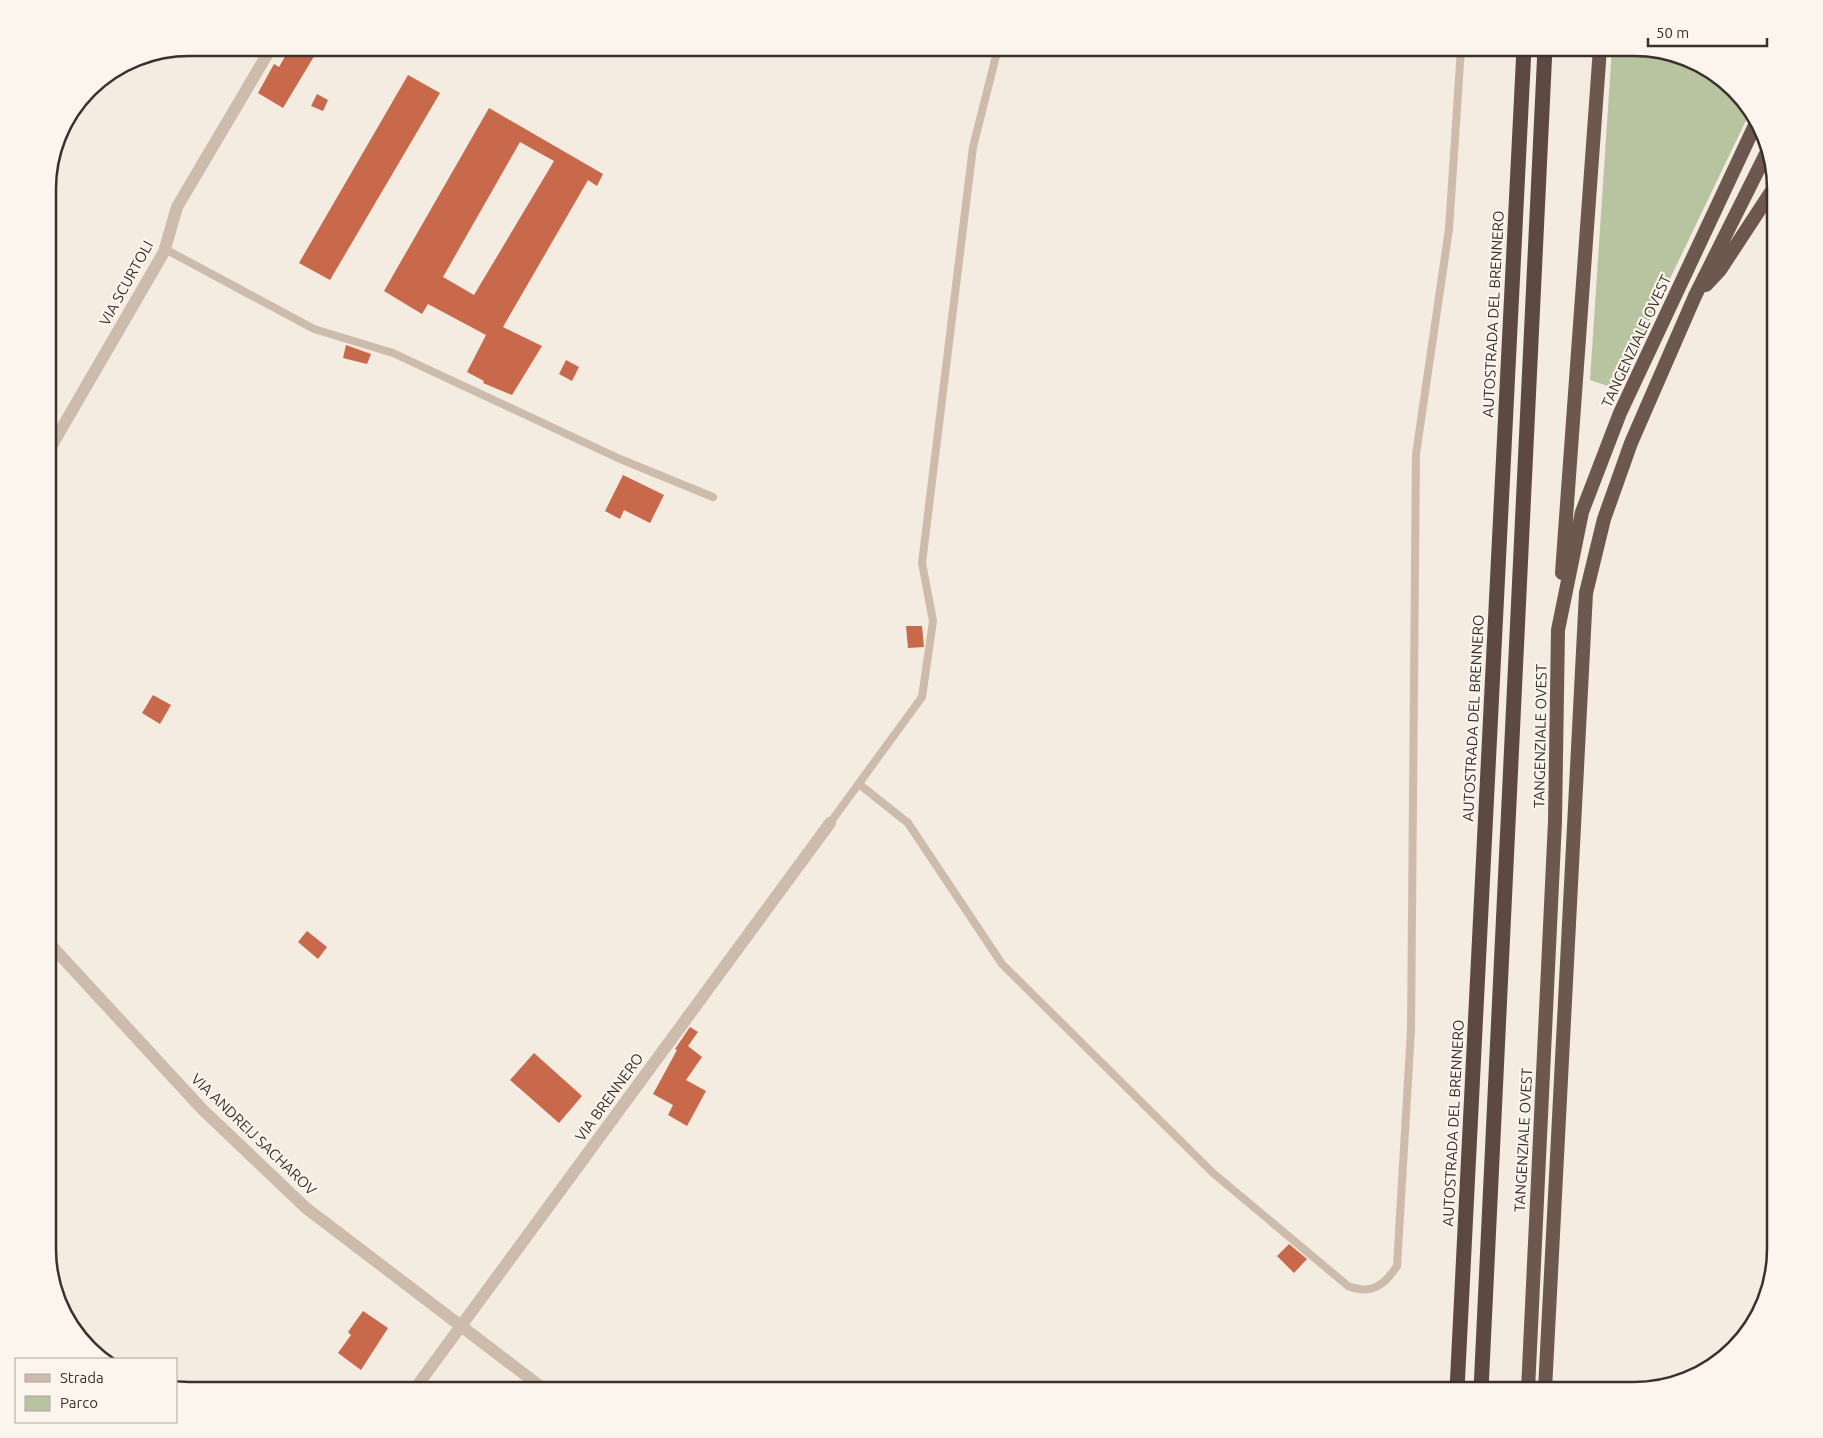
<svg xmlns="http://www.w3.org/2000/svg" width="1823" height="1438" font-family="Ubuntu,sans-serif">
	<rect width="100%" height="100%" fill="#f4ebe1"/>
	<path fill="#b8c4a0" d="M1612,48c41,-1 81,8 114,34 9,7 17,21 24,30l-133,277 -27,-9z"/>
	<path fill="#c8694b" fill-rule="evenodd" d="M290,48h29l-36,60 -25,-15 16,-29 5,3z
		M408,75l32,18 -110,187 -31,-17z
		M317,94l11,6 -5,11 -12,-5z
		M489,108l114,66 -6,12 -9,-6 -85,147 39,19 -30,49 -29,-12 1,-2 -17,-9 19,-37 -58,-31 -6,10 -38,-23zM520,142l34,19 -80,134 -31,-18z
		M346,345l25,9 -4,10 -24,-6z
		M566,360l13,7 -7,14 -13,-7z
		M623,475l41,20 -14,28 -26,-13 -4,9 -15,-8z
		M906,626h16l2,21 -16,1z
		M153,695l18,10 -11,19 -18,-11z
		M307,931l20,16 -9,12 -20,-17z
		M690,1027l8,5 -10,14 14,11 -16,23 20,11 -19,35 -19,-11 5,-10 -20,-11 24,-44 -2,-1z
		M534,1053l48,43 -23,27 -49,-43z
		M1289,1244l18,15 -13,14 -17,-17z
		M363,1311l25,17 -27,42 -23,-17 13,-18 -3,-3z"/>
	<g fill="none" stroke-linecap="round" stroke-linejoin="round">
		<path stroke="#cdbbac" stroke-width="8" d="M165,249l149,80 79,24 227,106 93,38
			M859,784l49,39 94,141 211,209 135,113c23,9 36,0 49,-20l14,-236 5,-576 33,-225 12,-181
			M830,823l92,-126 11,-76 -11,-58 51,-416 25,-99"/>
		<path stroke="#cdbbac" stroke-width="12" d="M48,452l116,-200 13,-45 94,-159
			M414,1390l416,-567"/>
		<path stroke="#cdbbac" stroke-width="12" d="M48,942l154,167 104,99 239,182"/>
		<path stroke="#6c584f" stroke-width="14" d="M1706,285l14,-15 55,-84
			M1562,573l38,-525
			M1528,1390l27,-569 3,-191 24,-118 38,-99 137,-292
			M1545,1390l41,-797 18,-74 27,-76 64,-147 72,-144"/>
		<path stroke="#5c4a42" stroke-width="15" d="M1457,1390l67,-1342
			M1481,1390l64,-1342"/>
	</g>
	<g text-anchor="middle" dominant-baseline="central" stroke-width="4.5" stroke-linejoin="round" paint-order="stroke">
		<g font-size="15" fill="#3b302b" stroke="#fbf5ee">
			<text transform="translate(126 283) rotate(-61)">VIA SCURTOLI</text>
			<text transform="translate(1493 314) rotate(-87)">AUTOSTRADA DEL BRENNERO</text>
			<text transform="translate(1636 341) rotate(-65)">TANGENZIALE OVEST</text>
			<text transform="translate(1473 718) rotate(-87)">AUTOSTRADA DEL BRENNERO</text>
			<text transform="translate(1540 736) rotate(-89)">TANGENZIALE OVEST</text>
			<text transform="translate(609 1097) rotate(-54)">VIA BRENNERO</text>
			<text transform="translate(1453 1123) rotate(-87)">AUTOSTRADA DEL BRENNERO</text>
			<text transform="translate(254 1134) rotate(44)">VIA ANDREIJ SACHAROV</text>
			<text transform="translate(1523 1140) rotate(-87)">TANGENZIALE OVEST</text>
		</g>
	</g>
	<path d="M0 0H1823V1438H0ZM189 56H1634A133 133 0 0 1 1767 189V1249A133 133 0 0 1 1634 1382H189A133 133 0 0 1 56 1249V189A133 133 0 0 1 189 56Z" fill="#fbf5ee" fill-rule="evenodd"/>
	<path fill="none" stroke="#3b302b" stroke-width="2.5" d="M189 56H1634A133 133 0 0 1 1767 189V1249A133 133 0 0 1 1634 1382H189A133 133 0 0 1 56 1249V189A133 133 0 0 1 189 56Z"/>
	<rect x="15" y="1358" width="162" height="65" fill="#fbf5ee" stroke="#aea6a0"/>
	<rect x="25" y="1374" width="25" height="8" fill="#cdbbac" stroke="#aea6a0"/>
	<text x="60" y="1383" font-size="15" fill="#3b302b">Strada</text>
	<rect x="25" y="1396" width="25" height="15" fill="#b8c4a0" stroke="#aea6a0"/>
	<text x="60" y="1408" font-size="15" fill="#3b302b">Parco</text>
	<path d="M1648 38v8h119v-8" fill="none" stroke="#3b302b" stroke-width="2.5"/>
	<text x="1656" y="38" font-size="15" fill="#3b302b" stroke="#fbf5ee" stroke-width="4" paint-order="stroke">50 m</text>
</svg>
